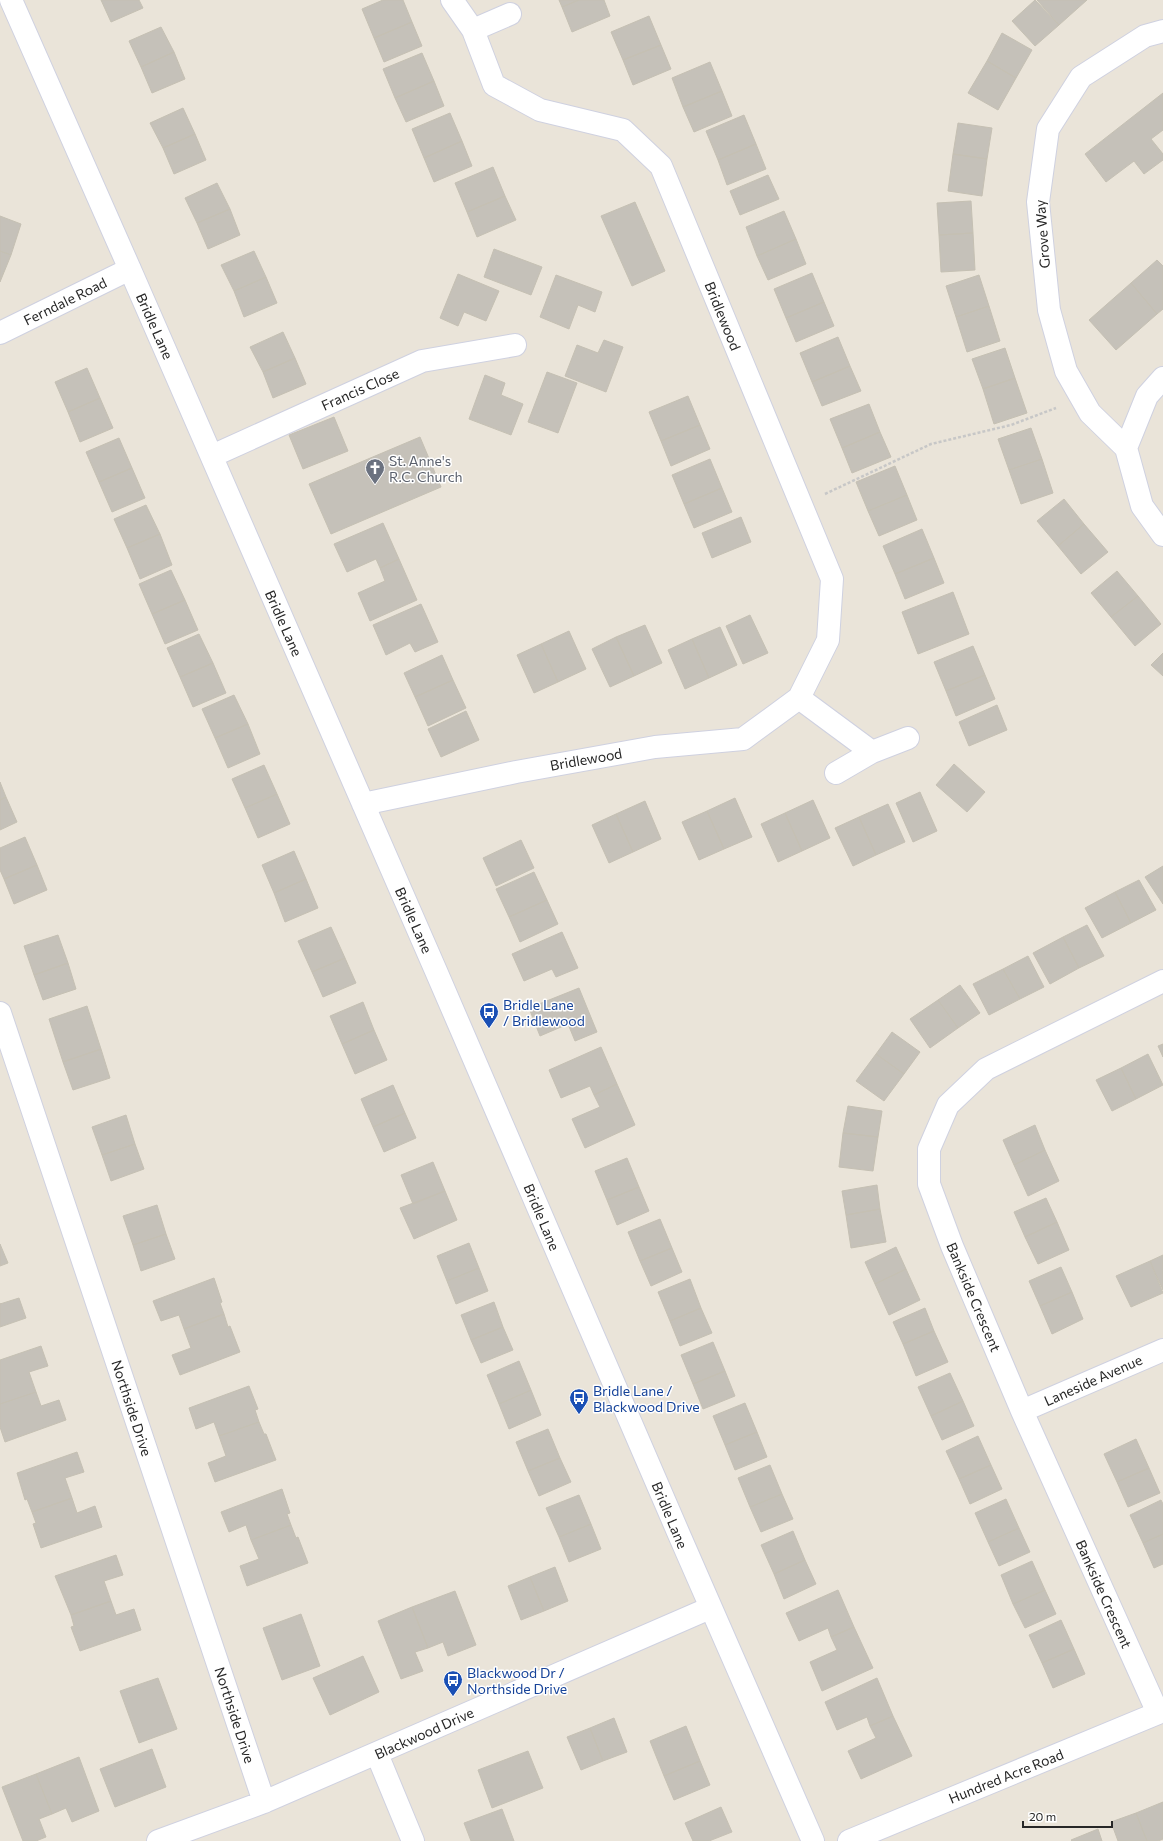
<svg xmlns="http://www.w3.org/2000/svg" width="1163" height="1841" font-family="Commissioner,sans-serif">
	<rect width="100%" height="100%" fill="#eae4d9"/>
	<path fill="#c5c1b9" stroke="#c5c0b3" d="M101,0h38l4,8 -32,14z
		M383,0h20l9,22 -38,16 -12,-29z
		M559,0h20l-17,7z
		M579,0h25l6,16 -38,16 -10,-25z
		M1035,0l24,25 -24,21 -23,-25z
		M1037,0h50l-28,25z
		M649,16l12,29 -38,15 -12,-28z
		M412,22l10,24 -38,16 -10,-24z
		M161,27l13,25 -33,15 -12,-26z
		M1002,33l30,17 -16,28 -29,-17z
		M661,45l10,24 -38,16 -10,-25z
		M174,52l11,27 -33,14 -11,-26z
		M422,53l12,28 -39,17 -12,-29z
		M987,61l29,17 -18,32 -30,-17z
		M710,62l12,29 -39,16 -11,-29z
		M434,81l10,25 -38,16 -11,-24z
		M722,91l10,25 -38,16 -11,-25z
		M1163,93v37l-12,9 12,15v6l-19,14 -10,-13 -28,21 -21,-28z
		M183,108l12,26 -32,14 -13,-25z
		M450,113l12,28 -38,17 -12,-29z
		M744,115l12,29 -38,16 -12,-29z
		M958,123l34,5 -5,31 -34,-5z
		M195,134l11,26 -32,14 -11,-26z
		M462,141l10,25 -38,16 -10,-24z
		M756,144l10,25 -39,16 -9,-25z
		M953,154l34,5 -5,37 -34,-5z
		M493,167l12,29 -38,16 -12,-29z
		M768,175l11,24 -39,16 -10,-24z
		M217,183l13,26 -33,14 -12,-25z
		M505,196l11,24 -39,17 -10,-25z
		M971,201l2,32 -34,2 -2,-32z
		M635,202l30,69 -33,15 -31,-70z
		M230,209l10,26 -32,14 -11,-26z
		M784,211l12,28 -39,17 -11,-29z
		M0,216l21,8 -10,31 -11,-4z
		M973,233l2,37 -34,2 -2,-37z
		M796,239l10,25 -38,16 -11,-24z
		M494,249l48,18 -11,28 -47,-18z
		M0,251l11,4 -11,27z
		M254,251l12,26 -32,14 -13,-26z
		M1157,260l6,6v43l-6,5 -26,-31z
		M812,273l12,29 -38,16 -12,-29z
		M458,274l41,17 -13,30 -22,-9 -6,14 -18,-8z
		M556,275l46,17 -7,20 -17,-7 -9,24 -29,-12z
		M979,275l10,31 -33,11 -10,-31z
		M266,277l11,26 -33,14 -10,-26z
		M1131,283l26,31 -41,36 -27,-30z
		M824,302l10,24 -38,16 -10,-24z
		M989,306l11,35 -33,11 -11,-35z
		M283,332l12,26 -32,14 -13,-25z
		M838,337l12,29 -38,16 -12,-29z
		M604,340l19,7 -17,45 -41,-16 12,-31 21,8z
		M1005,348l10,30 -32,11 -11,-30z
		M295,358l11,26 -33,14 -10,-26z
		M850,366l11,25 -39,15 -10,-24z
		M87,368l13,30 -32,14 -13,-30z
		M547,372l30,11 -19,50 -30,-11z
		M485,375l20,8 -4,12 22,9 -12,31 -42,-16z
		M1015,378l12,35 -33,11 -11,-35z
		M688,396l12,29 -39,16 -12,-29z
		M100,398l13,30 -33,14 -12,-30z
		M869,404l11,28 -38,16 -12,-29z
		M334,417l14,34 -45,18 -14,-34z
		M700,425l10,24 -39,17 -10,-25z
		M1031,428l11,31 -33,11 -11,-31z
		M880,432l11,25 -39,16 -10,-25z
		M420,437l21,50 -110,47 -22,-50z
		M119,438l13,30 -33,14 -13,-30z
		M710,459l12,29 -38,16 -12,-29z
		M1042,459l11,34 -32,11 -12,-34z
		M895,466l12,29 -39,16 -12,-29z
		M132,468l13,30 -33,14 -13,-30z
		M722,488l10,24 -38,16 -10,-24z
		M907,495l10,25 -38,16 -11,-25z
		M1064,499l20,25 -26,22 -21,-25z
		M146,505l14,29 -33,14 -13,-29z
		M741,517l10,25 -39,16 -10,-25z
		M383,523l16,36 -19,9 -4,-9 -29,13 -13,-28z
		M1084,524l24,28 -27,22 -23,-28z
		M922,529l12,29 -39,16 -12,-28z
		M160,534l12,31 -32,14 -13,-31z
		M934,558l10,25 -39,16 -10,-25z
		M399,559l18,41 -47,21 -12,-28 27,-12 -5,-13z
		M171,570l14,30 -33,14 -13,-30z
		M1117,571l21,25 -27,21 -20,-24z
		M953,592l16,42 -51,20 -16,-42z
		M1138,596l23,28 -26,22 -24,-29z
		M185,600l13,30 -33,14 -13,-30z
		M421,604l17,38 -23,10 -5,-9 -24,12 -13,-30z
		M750,615l18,38 -25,11 -17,-38z
		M645,625l17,38 -28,13 -18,-39z
		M720,627l17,38 -28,13 -17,-39z
		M569,631l17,38 -28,13 -17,-38z
		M199,634l14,29 -33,14 -13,-29z
		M616,637l18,39 -24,11 -18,-38z
		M692,639l17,39 -24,11 -17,-39z
		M541,644l17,38 -24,11 -17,-38z
		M973,646l12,29 -39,16 -12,-29z
		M1163,653v23l-12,-11z
		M442,655l11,25 -38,17 -11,-24z
		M213,663l13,30 -33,14 -13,-30z
		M985,675l10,24 -39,17 -10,-25z
		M453,680l13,28 -38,18 -13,-29z
		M234,695l14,29 -33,14 -13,-29z
		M997,705l10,25 -38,16 -10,-24z
		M466,711l13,29 -38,17 -13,-28z
		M248,724l12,30 -32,14 -13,-30z
		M954,764l31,28 -18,20 -31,-27z
		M264,765l13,29 -32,14 -13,-29z
		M0,782l6,15 -6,3z
		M920,792l17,39 -24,11 -17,-39z
		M277,794l13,30 -32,14 -13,-30z
		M6,797l11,25 -17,8v-30z
		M735,798l17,39 -28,12 -17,-38z
		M813,800l17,38 -28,13 -17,-38z
		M645,801l16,38 -28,13 -17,-38z
		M888,804l17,38 -29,13 -17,-38z
		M707,811l17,38 -25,11 -17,-38z
		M785,813l17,38 -24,11 -17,-38z
		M616,814l17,38 -24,11 -17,-38z
		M859,817l17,38 -23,11 -18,-38z
		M25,837l12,28 -33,14 -4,-9v-22z
		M521,840l13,28 -38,18 -13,-28z
		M294,851l12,28 -32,14 -12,-28z
		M37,865l10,25 -33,14 -10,-25z
		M1163,866v38l-18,-27z
		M534,872l13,28 -38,17 -13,-28z
		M306,879l12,29 -33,14 -11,-29z
		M1139,880l17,30 -25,13 -16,-31z
		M1115,892l16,31 -29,15 -17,-30z
		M547,900l11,24 -38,18 -11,-25z
		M1087,925l17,31 -25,12 -16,-31z
		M331,927l14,31 -33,14 -14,-31z
		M562,932l16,36 -22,9 -4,-8 -28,12 -12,-27z
		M58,935l10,28 -34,12 -10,-29z
		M1063,937l16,31 -29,16 -17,-31z
		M1028,956l16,31 -24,12 -17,-30z
		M345,958l11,25 -33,14 -11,-25z
		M68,963l8,26 -33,11 -9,-25z
		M1003,969l17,30 -31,16 -16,-31z
		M960,985l20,28 -22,15 -20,-28z
		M579,988l18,44 -22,9 -7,-17 -28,12 -11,-28z
		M938,1000l20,28 -28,20 -20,-29z
		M363,1002l11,28 -32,14 -12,-28z
		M87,1006l14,43 -38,13 -14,-43z
		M374,1030l13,30 -32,14 -13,-30z
		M892,1032l28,20 -16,22 -28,-20z
		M1163,1044v13l-5,-11z
		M601,1047l16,37 -23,11 -4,-9 -29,12 -12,-28z
		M101,1049l9,29 -37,12 -10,-28z
		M876,1054l28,20 -20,27 -28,-20z
		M1148,1054l15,31 -27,14 -15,-31z
		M1121,1068l15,31 -24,12 -16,-31z
		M617,1084l18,41 -50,23 -13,-29 28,-12 -6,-12z
		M393,1085l12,28 -32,14 -12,-28z
		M848,1106l34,5 -4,26 -35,-4z
		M405,1113l11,25 -32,14 -11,-25z
		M126,1115l9,29 -33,11 -10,-28z
		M1035,1125l10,25 -31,15 -11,-25z
		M843,1133l35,4 -5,34 -34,-4z
		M135,1144l9,25 -33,12 -9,-26z
		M1045,1150l14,31 -31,15 -14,-31z
		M627,1158l12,29 -32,13 -12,-29z
		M433,1162l12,29 -32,13 -12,-29z
		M877,1185l3,24 -34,6 -4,-24z
		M639,1187l10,24 -32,14 -10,-25z
		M445,1191l12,29 -43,19 -14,-31z
		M1046,1198l11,24 -32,15 -11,-25z
		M157,1205l9,29 -33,11 -10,-29z
		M880,1209l6,33 -35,6 -5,-33z
		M660,1219l12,29 -32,13 -12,-29z
		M1057,1222l12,28 -31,14 -13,-27z
		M166,1234l9,25 -34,12 -8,-26z
		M469,1243l10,25 -32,13 -10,-25z
		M0,1244l8,19 -8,3z
		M896,1247l10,22 -31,15 -10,-22z
		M672,1248l10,24 -31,14 -11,-25z
		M1163,1255v35l-13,-29z
		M1150,1261l13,32 -32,14 -15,-31z
		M1061,1267l11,25 -32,14 -11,-25z
		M479,1268l9,23 -32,13 -9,-23z
		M906,1269l14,31 -31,15 -14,-31z
		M214,1278l8,24 -2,1 4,11 -40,15 -5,-14 -18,6 -8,-20z
		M690,1279l11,29 -31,13 -12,-29z
		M1072,1292l11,27 -31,15 -12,-28z
		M19,1298l7,20 -26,9v-24v1z
		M494,1302l9,25 -32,13 -10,-25z
		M701,1308l11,25 -32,13 -10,-25z
		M925,1308l9,23 -31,13 -10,-22z
		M224,1314l4,13 2,-1 10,26 -60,23 -8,-20 19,-7 -7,-19z
		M503,1327l10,23 -32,13 -10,-23z
		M934,1331l14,31 -32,14 -13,-32z
		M713,1342l12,29 -32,13 -12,-29z
		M41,1346l7,20 -19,6 7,20 -36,12v-44z
		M519,1361l12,29 -32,14 -12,-29z
		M725,1371l10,25 -32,13 -10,-25z
		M950,1373l13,28 -32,15 -13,-29z
		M249,1386l9,23 -3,1 4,12 -40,14 -5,-14 -18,7 -7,-21z
		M531,1390l10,25 -32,14 -10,-25z
		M36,1392l5,14 18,-6 7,20 -61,22 -5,-15v-23z
		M963,1401l11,25 -32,14 -11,-24z
		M745,1403l12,29 -32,13 -12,-29z
		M259,1422l5,12h2l10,26 -61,22 -7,-19 18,-7 -7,-20z
		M548,1429l12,29 -32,13 -12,-29z
		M757,1432l10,25 -32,13 -10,-25z
		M978,1436l13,29 -32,14 -13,-28z
		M1136,1439l13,29 -32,14 -13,-28z
		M77,1452l7,20 -19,6 7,20 -40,14 -5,-13 -2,1 -8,-27z
		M560,1458l11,24 -32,14 -11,-25z
		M770,1465l12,29 -32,13 -12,-29z
		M991,1465l11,24 -32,15 -11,-25z
		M1149,1468l11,25 -32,14 -11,-25z
		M282,1489l8,24 -3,1 4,11 -40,15 -5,-15 -17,7 -8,-20z
		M782,1494l11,25 -32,13 -11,-25z
		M579,1495l12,29 -32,13 -13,-29z
		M72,1498l5,15 18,-7 7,21 -61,21 -8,-24 3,-1 -4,-11z
		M1006,1499l13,29 -31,14 -13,-29z
		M1161,1500l2,4v30l-20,9 -13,-28z
		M591,1524l10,25 -32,13 -10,-25z
		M291,1525l5,13 2,-1 10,26 -61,23 -7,-20 19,-7 -8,-19z
		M1019,1528l11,24 -31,14 -11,-24z
		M793,1531l12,29 -31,14 -13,-29z
		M1163,1534v30l-9,4 -11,-25z
		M116,1555l7,20 -19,6 7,20 -40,14 -16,-39z
		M805,1560l11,24 -32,15 -10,-25z
		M1032,1561l13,29 -32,14 -12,-29z
		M555,1567l13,34 -24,10 -14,-34z
		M530,1577l14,34 -23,9 -13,-34z
		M838,1590l16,37 -23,10 -3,-9 -29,13 -13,-28z
		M1045,1590l11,24 -31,14 -12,-24z
		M455,1591l21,54 -28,11 -5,-14 -15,6 -16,-41z
		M111,1601l5,14 18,-6 7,21 -61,21 -9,-24 3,-1 -3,-11z
		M412,1607l16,41 -13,4 8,19 -22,8 -23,-58z
		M301,1614l19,52 -38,14 -19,-52z
		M1061,1620l13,29 -32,14 -13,-28z
		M854,1627l19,41 -51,23 -12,-29 27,-12 -6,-13z
		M1074,1649l11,25 -32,14 -11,-25z
		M363,1656l16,36 -49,23 -17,-37z
		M158,1678l19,51 -38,14 -19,-52z
		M877,1678l16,38 -23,10 -3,-9 -30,13 -12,-28z
		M893,1716l19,40 -51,23 -13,-28 28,-13 -6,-12z
		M614,1718l13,34 -24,9 -13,-33z
		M686,1726l14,35 -36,15 -14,-35z
		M590,1728l13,33 -22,9 -14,-33z
		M152,1749l14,38 -51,20 -15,-38z
		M528,1751l15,37 -51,20 -14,-38z
		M79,1757l20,54 -27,11 -6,-14 -14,6 -16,-40z
		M700,1761l10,24 -36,15 -10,-24z
		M36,1774l16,40 -13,5 7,18 -10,4h-13l-21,-54z
		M1163,1802v37l-5,2h-11l-11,-28z
		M721,1807l11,25 -23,9h-16l-8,-18z
		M502,1809l12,32h-43l-7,-18z
		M1136,1813l11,28h-29l-7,-19z
		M1098,1829l4,12h-30l-1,-1z"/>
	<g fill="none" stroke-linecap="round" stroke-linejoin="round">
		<defs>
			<path id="minor" d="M11,0c143,323 285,646 425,971 126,290 249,581 377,870
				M473,30l37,-16
				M0,333l130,-64
				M1163,378l-16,18 -21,52 16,58 21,29
				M1126,448l-36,-35 -24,-42 -17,-61 -11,-108 10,-73 33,-52 64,-41 18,-5
				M212,456l210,-95 93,-16
				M799,698l73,54
				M836,773l36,-21 36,-14
				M363,804l153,-32 139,-25 88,-8 56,-41 29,-58 4,-61 -171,-413 -38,-36 -83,-20 -46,-25 -21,-55 -21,-30
				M0,1013l264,789
				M1022,1411l141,-61
				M1158,1713l-136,-302 -70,-165 -23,-62v-35l19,-44 38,-36 177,-88
				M377,1754l36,87
				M158,1841l106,-39 446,-194
				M849,1841l314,-130"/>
		</defs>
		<use href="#minor" stroke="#cfd1e0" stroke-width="24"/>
		<path stroke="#c7c7c7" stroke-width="2.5" stroke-dasharray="3 2" stroke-linecap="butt" d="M825,494l106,-50 80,-19 45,-17"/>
		<use href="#minor" stroke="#fff" stroke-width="22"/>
	</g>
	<defs>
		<symbol id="church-pin" viewBox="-11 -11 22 30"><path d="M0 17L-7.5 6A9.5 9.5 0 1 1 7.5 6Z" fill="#6b7280" stroke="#fff"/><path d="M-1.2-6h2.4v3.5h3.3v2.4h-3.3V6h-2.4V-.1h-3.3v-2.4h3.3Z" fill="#fff"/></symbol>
		<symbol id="bus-pin" viewBox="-11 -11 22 30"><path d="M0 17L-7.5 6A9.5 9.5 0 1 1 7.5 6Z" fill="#1a4fb4" stroke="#fff"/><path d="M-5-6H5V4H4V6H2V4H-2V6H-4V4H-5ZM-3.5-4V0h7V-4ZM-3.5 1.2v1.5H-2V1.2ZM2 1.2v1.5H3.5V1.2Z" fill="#fff"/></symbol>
	</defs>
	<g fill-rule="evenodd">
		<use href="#church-pin" x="364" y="457" width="22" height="30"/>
		<use href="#bus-pin" x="478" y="1001" width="22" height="30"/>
		<use href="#bus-pin" x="568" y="1387" width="22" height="30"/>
		<use href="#bus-pin" x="442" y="1669" width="22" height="30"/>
	</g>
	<g text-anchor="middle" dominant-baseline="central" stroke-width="3" stroke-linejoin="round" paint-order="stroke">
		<g font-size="14" fill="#272727" stroke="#fff">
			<text transform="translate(1042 234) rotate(-94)">Grove Way</text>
			<text transform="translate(65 301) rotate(-26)">Ferndale Road</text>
			<text transform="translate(723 316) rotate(68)">Bridlewood</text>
			<text transform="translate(155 326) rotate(66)">Bridle Lane</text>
			<text transform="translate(360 389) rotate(-24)">Francis Close</text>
			<text transform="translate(284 623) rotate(66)">Bridle Lane</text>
			<text transform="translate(586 759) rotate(-10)">Bridlewood</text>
			<text transform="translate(414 920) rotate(66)">Bridle Lane</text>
			<text transform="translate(542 1217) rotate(67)">Bridle Lane</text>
			<text transform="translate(974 1297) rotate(67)">Bankside Crescent</text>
			<text transform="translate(1093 1380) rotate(-24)">Laneside Avenue</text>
			<text transform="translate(132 1408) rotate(72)">Northside Drive</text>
			<text transform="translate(670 1515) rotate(67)">Bridle Lane</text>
			<text transform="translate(1104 1594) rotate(66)">Bankside Crescent</text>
			<text transform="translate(235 1715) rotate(72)">Northside Drive</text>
			<text transform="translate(424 1733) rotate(-24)">Blackwood Drive</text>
			<text transform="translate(1006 1776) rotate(-22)">Hundred Acre Road</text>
		</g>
		<g font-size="14" fill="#5b616d" stroke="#fff" text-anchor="start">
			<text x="389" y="460">St. Anne's<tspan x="389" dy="16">R.C. Church</tspan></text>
		</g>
		<g font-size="14" fill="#164399" stroke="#fff" text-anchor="start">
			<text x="503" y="1004">Bridle Lane<tspan x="503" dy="16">/ Bridlewood</tspan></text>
			<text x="593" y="1390">Bridle Lane /<tspan x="593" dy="16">Blackwood Drive</tspan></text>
			<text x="467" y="1672">Blackwood Dr /<tspan x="467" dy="16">Northside Drive</tspan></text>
		</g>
	</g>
	<path d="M1023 1821v6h89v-6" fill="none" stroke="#272727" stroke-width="2"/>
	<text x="1029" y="1821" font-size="12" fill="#272727" stroke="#ffffff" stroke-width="3" paint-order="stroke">20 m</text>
</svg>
